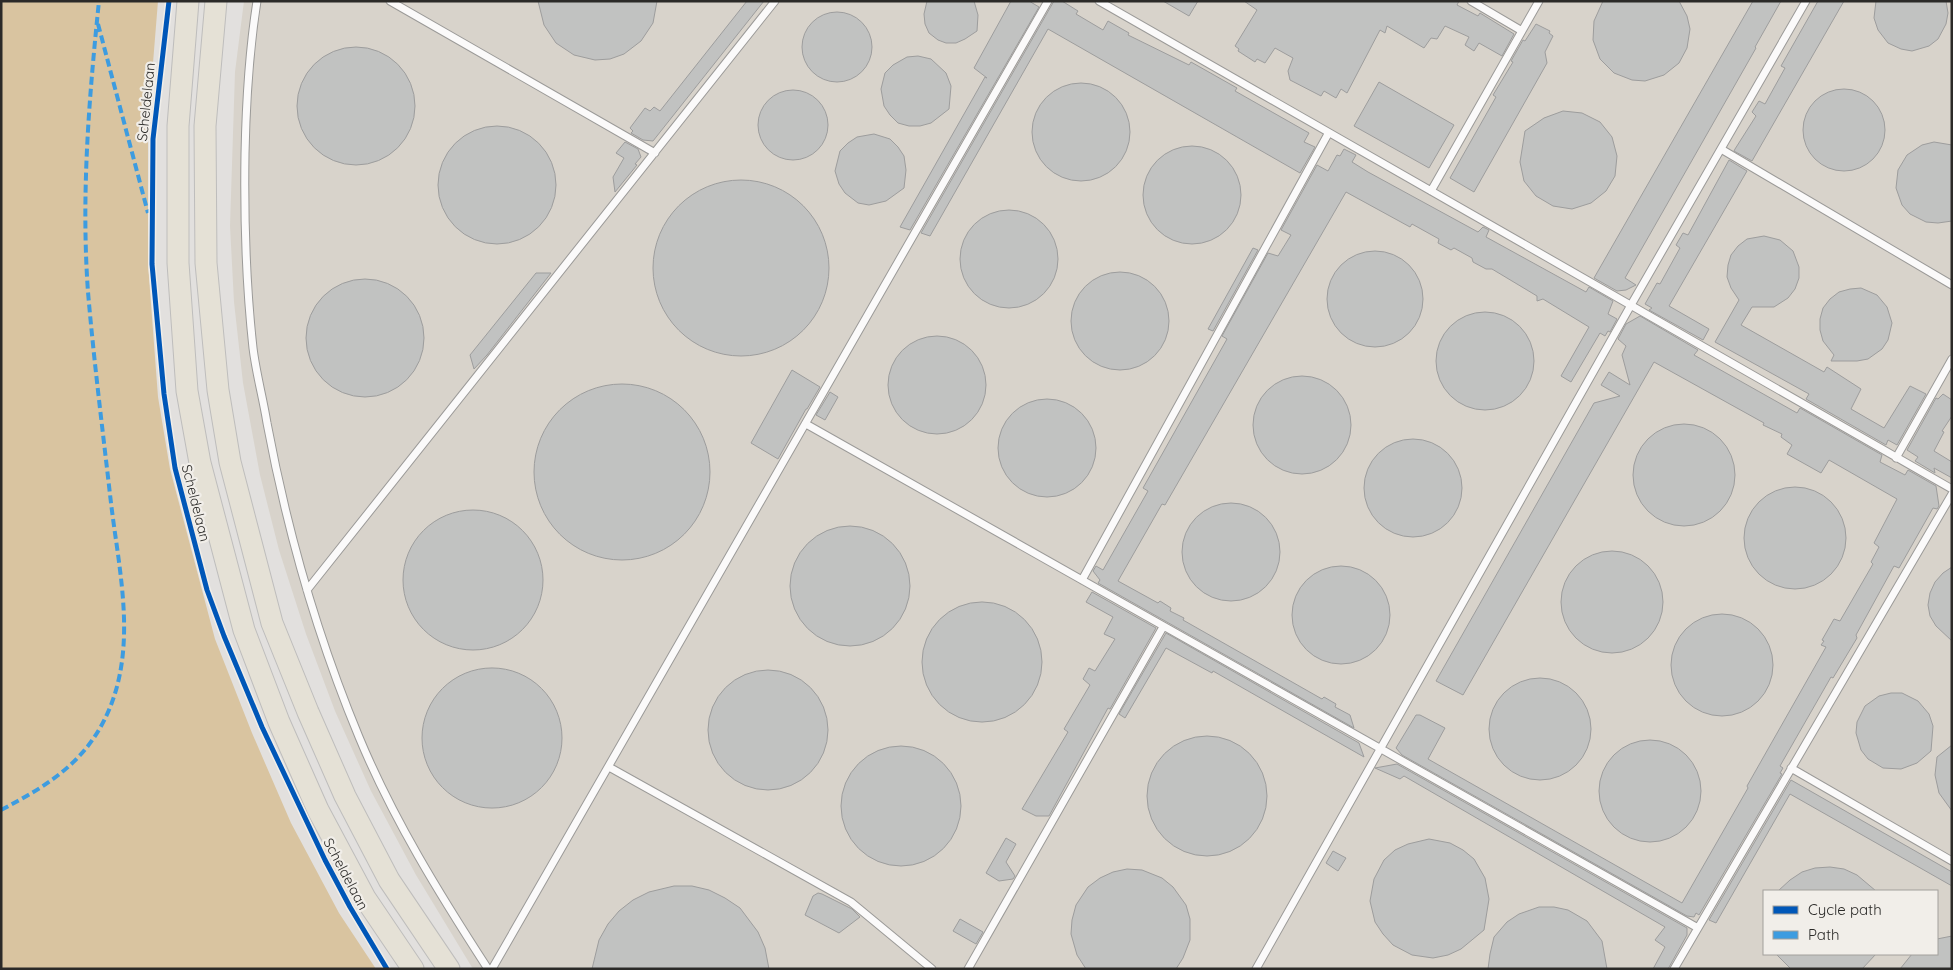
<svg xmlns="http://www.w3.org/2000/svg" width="1953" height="970" font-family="Quicksand,sans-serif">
	<rect width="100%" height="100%" fill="#e2e0de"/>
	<path fill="#d8d3cb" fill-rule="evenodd" d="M244,1h1708v968h-1479l-57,-94 -45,-84 -36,-80 -29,-77 -27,-84 -19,-75 -17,-92 -9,-81 -4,-76 5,-154zM1764,891h173v63h-173z"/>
	<path fill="#d9c4a0" d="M1,1h157l-10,124v139l10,133 12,72 45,170 37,94 39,90 48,90 37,56h-375z"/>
	<path fill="#c1c2c1" stroke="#9d9d9d" d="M538,1h119l-4,22 -12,18 -17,13 -14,5 -15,1 -21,-5 -18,-12 -12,-18z
		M747,1h17l-111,140 -10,-1 -12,-7 2,-2 -3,-3 15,-20 5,3 4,-4 6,4z
		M927,1h47l4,14 -1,16 -12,8 -9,4h-10l-8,-3 -9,-7 -4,-9 -1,-10z
		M1011,1h18l10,6 -129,223 -10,-3 85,-150 2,1 -13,-10z
		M1054,1h8l16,10 -2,3 27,16 5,-9 21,12 -1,2 61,30 2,-3 46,26 -2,3 74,42 -5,9 11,5 -15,26 -252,-144 -118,207 -9,-3z
		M1163,1h35l-9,15z
		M1244,1h215l-2,4 21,11 2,-3 34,21 -12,22 -23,-13 -5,8 -9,-6 4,-8 -24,-11 -8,13 -6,-1 -7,10 -37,-22 -2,7 -5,-3 -33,63 -6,-4 -5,9 -12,-7 -3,5 -31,-16 -2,-9 5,-13 -18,-10 -10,15 -8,-4 -2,3 -17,-11 1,-2 -4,-3 22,-36z
		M1603,1h76l8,15 3,13 -3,19 -8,15 -15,12 -19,6 -13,-1 -18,-7 -14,-14 -7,-19 1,-19z
		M1753,1h28l-26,46 1,1 -131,230 11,7 -10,5 -9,1 -23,-13z
		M1818,1h26l-92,160 -18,-10 1,-2 21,-33 -4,-4 7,-11 6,3 20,-36 -4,-2z
		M1876,1h70l2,12 -2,11 -8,15 -9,7 -17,5 -11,-2 -13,-6 -10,-13 -4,-12z
		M802 47a35 35 0 1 1 70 0a35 35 0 1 1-70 0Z
		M1536,24l14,7 -1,2 4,3 -8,16 2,11 -73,129 -24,-14 46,-81 -3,-2 20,-33 -2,-1 12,-21 2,1z
		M297 106a59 59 0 1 1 118 0a59 59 0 1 1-118 0Z
		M918,56l13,3 15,14 5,13 -2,23 -18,14 -11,3h-11l-11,-3 -8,-8 -6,-9 -3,-17 4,-16 8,-8 14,-8z
		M1379,82l75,43 -25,43 -75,-42z
		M1032 132a49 49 0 1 1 98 0a49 49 0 1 1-98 0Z
		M1803 130a41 41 0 1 1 82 0a41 41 0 1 1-82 0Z
		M758 125a35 35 0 1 1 70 0a35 35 0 1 1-70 0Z
		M1563,111l19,2 18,9 12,15 5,19 -2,20 -9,15 -15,12 -19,6 -19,-3 -17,-10 -12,-15 -4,-19 5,-31 19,-13z
		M438 185a59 59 0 1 1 118 0a59 59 0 1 1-118 0Z
		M874,134l16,5 8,8 6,9 2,14 -2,18 -18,13 -17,4 -11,-2 -13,-10 -6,-9 -4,-13 5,-20 8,-8 9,-6z
		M625,142l13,7 3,8 -6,7 2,1 -22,27 -2,-15 11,-19 -8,-5z
		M1934,142l18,3v76l-14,2 -12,-1 -16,-8 -8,-9 -6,-17 2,-18 9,-15 15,-10z
		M1143 195a49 49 0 1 1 98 0a49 49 0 1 1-98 0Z
		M1344,149l12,6 -4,7 16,10 110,60 5,-5 6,3 -3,7 100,55 3,-5 24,14 -5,13 9,5 -7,13 -2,-1 -3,5 -5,-3 -29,49 -10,-6 28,-49 -46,-28 -6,2v-5l-45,-27h-6l-13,-7 -1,-4 -18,-10 -3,2 -13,-7 1,-4 -27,-15 -2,3 -64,-35 -181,313 -3,-1 -44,77 40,22 2,-2 11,7 -1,3 14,7 -1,2 139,79 2,-2 12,7 -1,3 15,8 4,13 -256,-145 2,-3 -7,-9 3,-5 7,4 45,-79 -5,-3 84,-149 -5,-3 46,-83 10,3 13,-21 -10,-5 36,-65 11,6 9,-16 3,1z
		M1729,160l18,11 -78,135 40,23 -6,11 -54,-30 3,-2 -7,-4 12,-21 3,1 20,-36 -4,-3 7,-12 5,2z
		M653 268a88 88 0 1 1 176 0a88 88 0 1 1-176 0Z
		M960 259a49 49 0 1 1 98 0a49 49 0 1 1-98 0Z
		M1764,236l16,4 13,11 6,16v11l-4,11 -7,9 -14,9h-22l-11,18 83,47 3,-5 34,22 -10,20 33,19 26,-42 16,8 -29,51 -9,-5 -2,5 -80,-46 3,-5 -94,-52 24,-42 -8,-12 -4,-11 1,-12 3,-10 7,-9 9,-7z
		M1253,248l5,2 -45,81 -5,-2z
		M1327 299a48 48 0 1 1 96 0a48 48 0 1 1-96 0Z
		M1071 321a49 49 0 1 1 98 0a49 49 0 1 1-98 0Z
		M536,273h15l-64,82 -13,14 -4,-14z
		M306 338a59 59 0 1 1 118 0a59 59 0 1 1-118 0Z
		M1861,288l16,7 10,12 5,16 -4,17 -6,9 -14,10 -11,2h-26l3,-6 -11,-14 -3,-11v-11l3,-11 7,-9 9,-7 11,-3z
		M1436 361a49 49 0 1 1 98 0a49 49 0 1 1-98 0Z
		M1640,316l58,34 -4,5 103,58 3,-5 82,47 -2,7 25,13 3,-5 28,16 3,20 -2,3 -4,-1 -34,60 -5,-2 -38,69 1,3 -24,40 -2,-1 -51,89 3,2 -3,5 2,1 -83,141 -3,-2 -2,4 -7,-1 -285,-161 -6,-7 20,-33h4l25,13 -17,31 254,144 66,-115 -1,-2 79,-139 -5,-2 3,-4 -2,-1 12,-21 6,2 33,-57 -2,-2 8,-15 -5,-4 23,-44 -68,-39 -8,13 -34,-19 5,-9 -11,-8 1,-3 -19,-9 1,-2 -110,-61 -191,333 -27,-14 158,-278 26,-7 -19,-11 8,-13 21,13 -8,-30 4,-9 -8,-7 8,-15z
		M888 385a49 49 0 1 1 98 0a49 49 0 1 1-98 0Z
		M792,370l28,17 -13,22h-1l-28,50 -27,-16z
		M1253 425a49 49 0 1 1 98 0a49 49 0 1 1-98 0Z
		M534 472a88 88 0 1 1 176 0a88 88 0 1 1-176 0Z
		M830,392l8,5 -13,23 -9,-5z
		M1943,394l9,6v16l-10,15 2,1 -10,19 18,11v16l-18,-10 1,5 -20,-12 3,-4 -11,-7 29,-52 2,1z
		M998 448a49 49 0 1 1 98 0a49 49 0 1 1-98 0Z
		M1633 475a51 51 0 1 1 102 0a51 51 0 1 1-102 0Z
		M1364 488a49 49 0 1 1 98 0a49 49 0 1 1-98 0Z
		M1744 538a51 51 0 1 1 102 0a51 51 0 1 1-102 0Z
		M1182 552a49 49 0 1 1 98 0a49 49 0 1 1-98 0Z
		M403 580a70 70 0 1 1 140 0a70 70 0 1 1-140 0Z
		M790 586a60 60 0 1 1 120 0a60 60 0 1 1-120 0Z
		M1561 602a51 51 0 1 1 102 0a51 51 0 1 1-102 0Z
		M1292 615a49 49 0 1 1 98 0a49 49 0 1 1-98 0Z
		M1952,567v74l-16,-15 -6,-10 -2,-11 2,-12 5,-11 8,-9z
		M1092,592l64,36 -46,81 -2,-1 -59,108h-13l-14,-7 46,-77 -4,-3 26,-44 -7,-6 6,-11 6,3 20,-32 -11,-5 9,-17 -27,-15z
		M922 662a60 60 0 1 1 120 0a60 60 0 1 1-120 0Z
		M1671 665a51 51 0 1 1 102 0a51 51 0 1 1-102 0Z
		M1166,633l193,110 5,14 -151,-86 -1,2 -46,-25 -41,70 -6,-4z
		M422 738a70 70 0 1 1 140 0a70 70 0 1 1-140 0Z
		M708 730a60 60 0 1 1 120 0a60 60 0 1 1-120 0Z
		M1489 729a51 51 0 1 1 102 0a51 51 0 1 1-102 0Z
		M1891,693h11l16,8 11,13 4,12 -2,25 -14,12 -16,6 -18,-1 -15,-9 -7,-9 -5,-17 1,-11 8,-16 14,-10z
		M1147 796a60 60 0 1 1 120 0a60 60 0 1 1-120 0Z
		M1599 791a51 51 0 1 1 102 0a51 51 0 1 1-102 0Z
		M1952,745v66l-13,-18 -4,-18 2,-18z
		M841 806a60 60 0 1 1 120 0a60 60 0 1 1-120 0Z
		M1397,764l290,164v7l-19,34h-15l12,-22 -10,-7 10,-13 -261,-151 -4,3 -25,-11z
		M1791,780l161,92v14l-162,-92 -74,129 -7,-3z
		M1006,838l10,6 -10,18 9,14 -2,3 -14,2 -13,-8z
		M1429,839l21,4 13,7 11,9 11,19 4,21 -5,31 -23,19 -13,6 -15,3 -21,-3 -19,-10 -10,-11 -8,-12 -5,-21 4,-22 10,-19 11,-10 13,-6z
		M1333,851l13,7 -8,13 -12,-8z
		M1830,867l14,2 13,6 19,16h-98l12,-11 12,-8 13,-4z
		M1127,869l15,1 20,8 11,9 13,18 4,14v21l-7,18 -7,11h-90l-9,-14 -6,-21 1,-14 4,-15 12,-18 12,-9 13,-6z
		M674,886h18l17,4 16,8 15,10 18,24 7,16 4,21h-177l7,-29 9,-16 11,-13 14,-11 16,-8z
		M818,893l4,1 30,15 8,8 -21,16 -34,-18 8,-19z
		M1539,907h15l14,3 19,11 15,20 5,28h-119l2,-15 4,-17 13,-15 12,-8z
		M960,919l23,13 -7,12 -23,-13z
		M1952,936v33h-52l12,-15h25v-15z
		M1776,954h100l-14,15h-71z"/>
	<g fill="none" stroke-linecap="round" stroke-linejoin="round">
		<defs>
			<path id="service" d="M257,1c-8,51 -11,102 -12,153 -1,64 1,130 8,194 3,25 10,50 14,75 20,107 50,213 92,314 34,82 81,158 129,232
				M390,1l265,152
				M1099,1l853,488
				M1471,1l51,30
				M1721,149l231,136
				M1431,191l108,-190
				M806,424l892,504
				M1896,458l56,-99
				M1082,580l246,-446
				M307,590l468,-589
				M609,767l242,135 81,67
				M1791,768l161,93
				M492,969l556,-968
				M968,969l195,-342
				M1256,969l375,-664 175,-304
				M1674,969l278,-475"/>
			<path id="primary" d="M188,1l-10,125v137l9,128 13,72 44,167 35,92 39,88 47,88 48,71
				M216,1l-11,125 1,137 12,127 12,72 42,161 36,89 37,84 44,84 60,89"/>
		</defs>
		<use href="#service" stroke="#9b9a98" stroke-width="9"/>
		<use href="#primary" stroke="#bebdbc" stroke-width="23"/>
		<use href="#service" stroke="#fbfafa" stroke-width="7"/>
		<use href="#primary" stroke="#e5e1d6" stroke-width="21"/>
		<path stroke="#3d9ce0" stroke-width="4" stroke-dasharray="8 4" stroke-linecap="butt" d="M98,24l50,189
			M1,810c50,-26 89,-51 110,-105 25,-65 8,-135 0,-202 -8,-70 -17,-141 -23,-211 -7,-97 1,-194 11,-291"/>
		<defs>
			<path id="cycleway" d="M169,1l-16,138 -1,125 12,130 11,74 32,122 17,46 38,91 63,133 25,47 37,62"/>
		</defs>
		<use href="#cycleway" stroke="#f1eee9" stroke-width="8"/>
		<use href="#cycleway" stroke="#0057b8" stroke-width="5"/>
	</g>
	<g text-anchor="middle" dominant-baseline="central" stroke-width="4.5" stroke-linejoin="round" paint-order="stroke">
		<g font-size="14" fill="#2b2a28" stroke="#f1eee9">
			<text transform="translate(146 102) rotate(-84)">Scheldelaan</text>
			<text transform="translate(196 503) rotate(76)">Scheldelaan</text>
			<text transform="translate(346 874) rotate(62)">Scheldelaan</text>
		</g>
	</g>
	<rect width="1953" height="970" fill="none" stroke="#2b2a28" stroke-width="5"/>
	<rect x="1763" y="890" width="175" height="65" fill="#f1eee9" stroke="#a2a09c"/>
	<rect x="1773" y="906" width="25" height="8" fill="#0057b8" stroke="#a2a09c"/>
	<text x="1808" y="915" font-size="15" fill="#2b2a28">Cycle path</text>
	<rect x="1773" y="931" width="25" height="8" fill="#3d9ce0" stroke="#a2a09c"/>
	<text x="1808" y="940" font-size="15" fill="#2b2a28">Path</text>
</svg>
